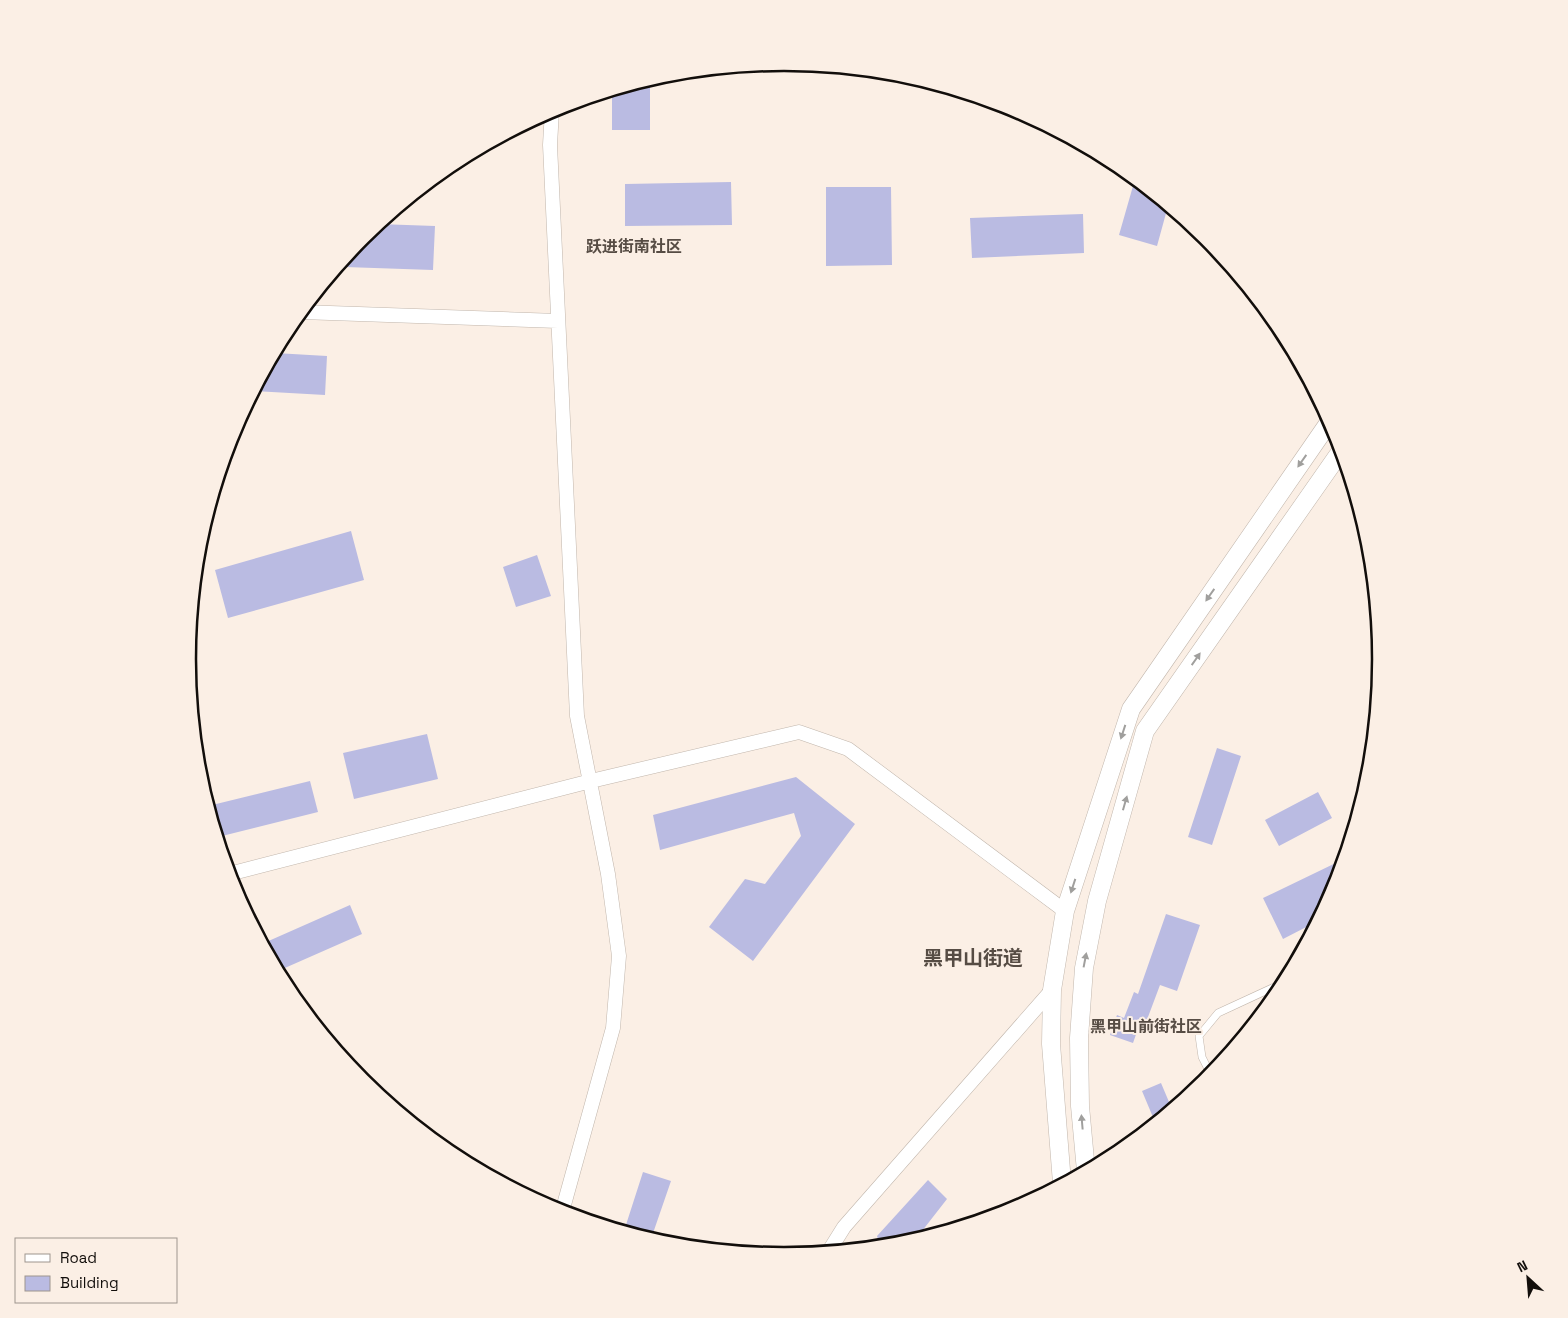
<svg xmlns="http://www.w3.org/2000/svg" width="1568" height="1318" font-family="'Space Grotesk','Noto Sans SC',sans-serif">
	<rect width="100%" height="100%" fill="#fbefe5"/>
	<path fill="#babbe2" d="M650,79v51h-38v-39z
		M1135,179l33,27 -11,40 -38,-11z
		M731,182l1,43 -107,1v-42z
		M826,187h65l1,78 -66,1z
		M1083,214l1,39 -112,5 -2,-40z
		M378,224l57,2 -2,44 -88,-3 1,-10 16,-20z
		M275,353l52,3 -2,39 -71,-4z
		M351,531l13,49 -136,38 -13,-48z
		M537,555l14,41 -35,11 -13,-40z
		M427,734l11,45 -84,20 -11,-46z
		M1217,748l24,8 -29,89 -24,-8z
		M796,777l59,47 -102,137 -44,-34 36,-48 20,5 36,-48 -7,-23 -134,37 -7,-35z
		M310,781l8,31 -100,25 -10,-31z
		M1318,792l14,26 -53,28 -14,-26z
		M1344,859l-9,29 -19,34 -33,17 -20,-41z
		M350,905l12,29 -84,37 -14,-28z
		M1166,914l34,11 -23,66 -17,-6 -15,40 -5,-2 -7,20 -23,-8 7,-20 7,3 10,-26 4,2z
		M1161,1083l11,26 -17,13 -13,-31z
		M643,1172l28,9 -20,58 -27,-8z
		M928,1180l19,19 -32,41 -35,6 -3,-10z"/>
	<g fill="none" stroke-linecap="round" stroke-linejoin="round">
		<defs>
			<path id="service" d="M1211,1075l-9,-18 -3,-21 19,-23 67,-31"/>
			<path id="minor" d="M552,110l-2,35 27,571 31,158 11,82 -6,72 -51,184
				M301,312l257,9
				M229,874l362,-93 208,-49 49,17 217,162
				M829,1251l15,-24 208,-237"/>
			<path id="tertiary" d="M1086,1171l-6,-65 -1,-68 5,-70 13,-67 48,-170 196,-280
				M1062,1183l-11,-139 1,-54 13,-79 66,-202 199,-288"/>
		</defs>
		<use href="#service" stroke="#c1b6ac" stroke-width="8"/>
		<use href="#minor" stroke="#c1b6ac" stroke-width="15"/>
		<use href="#tertiary" stroke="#c1b6ac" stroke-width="19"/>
		<use href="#service" stroke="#fff" stroke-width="7"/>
		<use href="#minor" stroke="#fff" stroke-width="14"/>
		<use href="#tertiary" stroke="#fff" stroke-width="18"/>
	</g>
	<defs><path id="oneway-solid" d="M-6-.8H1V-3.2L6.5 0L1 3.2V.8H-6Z" transform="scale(1.25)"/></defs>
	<g fill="#a09f9d">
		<use href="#oneway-solid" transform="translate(1302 461) rotate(125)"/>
		<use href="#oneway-solid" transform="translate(1210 595) rotate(125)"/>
		<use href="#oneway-solid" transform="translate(1196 659) rotate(-55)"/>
		<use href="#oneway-solid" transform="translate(1123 732) rotate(108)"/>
		<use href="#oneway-solid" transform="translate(1125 803) rotate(-74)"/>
		<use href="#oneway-solid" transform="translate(1073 886) rotate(108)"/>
		<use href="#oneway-solid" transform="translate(1085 960) rotate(-79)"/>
		<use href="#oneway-solid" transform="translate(1082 1122) rotate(-95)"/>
	</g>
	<g text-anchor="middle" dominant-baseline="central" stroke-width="4" stroke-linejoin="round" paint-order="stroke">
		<g font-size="16" font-weight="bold" fill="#564c44" stroke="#fbefe5">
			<text x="634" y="246">跃进街南社区</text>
			<text x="1146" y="1026">黑甲山前街社区</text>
		</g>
		<g font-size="20" font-weight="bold" fill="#564c44" stroke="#fbefe5">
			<text x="973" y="958">黑甲山街道</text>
		</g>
	</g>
	<path d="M0 0H1568V1318H0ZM196 659a588 588 0 1 1 1176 0a588 588 0 1 1-1176 0Z" fill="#fbefe5" fill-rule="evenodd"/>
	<path fill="none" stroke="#120e0b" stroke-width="2.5" d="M196 659a588 588 0 1 1 1176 0a588 588 0 1 1-1176 0Z"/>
	<rect x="15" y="1238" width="162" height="65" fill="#fbefe5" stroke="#9e958e"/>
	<rect x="25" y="1254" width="25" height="8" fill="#ffffff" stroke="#9e958e"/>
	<text x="60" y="1263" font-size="15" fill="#120e0b">Road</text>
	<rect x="25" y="1276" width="25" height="15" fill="#babbe2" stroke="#9e958e"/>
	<text x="60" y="1288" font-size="15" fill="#120e0b">Building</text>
	<g transform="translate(1528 1278) rotate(334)" stroke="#fbefe5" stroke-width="4" paint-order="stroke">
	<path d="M0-4L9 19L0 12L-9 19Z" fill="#120e0b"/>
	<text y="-8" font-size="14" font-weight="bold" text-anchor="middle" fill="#120e0b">N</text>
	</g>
</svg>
